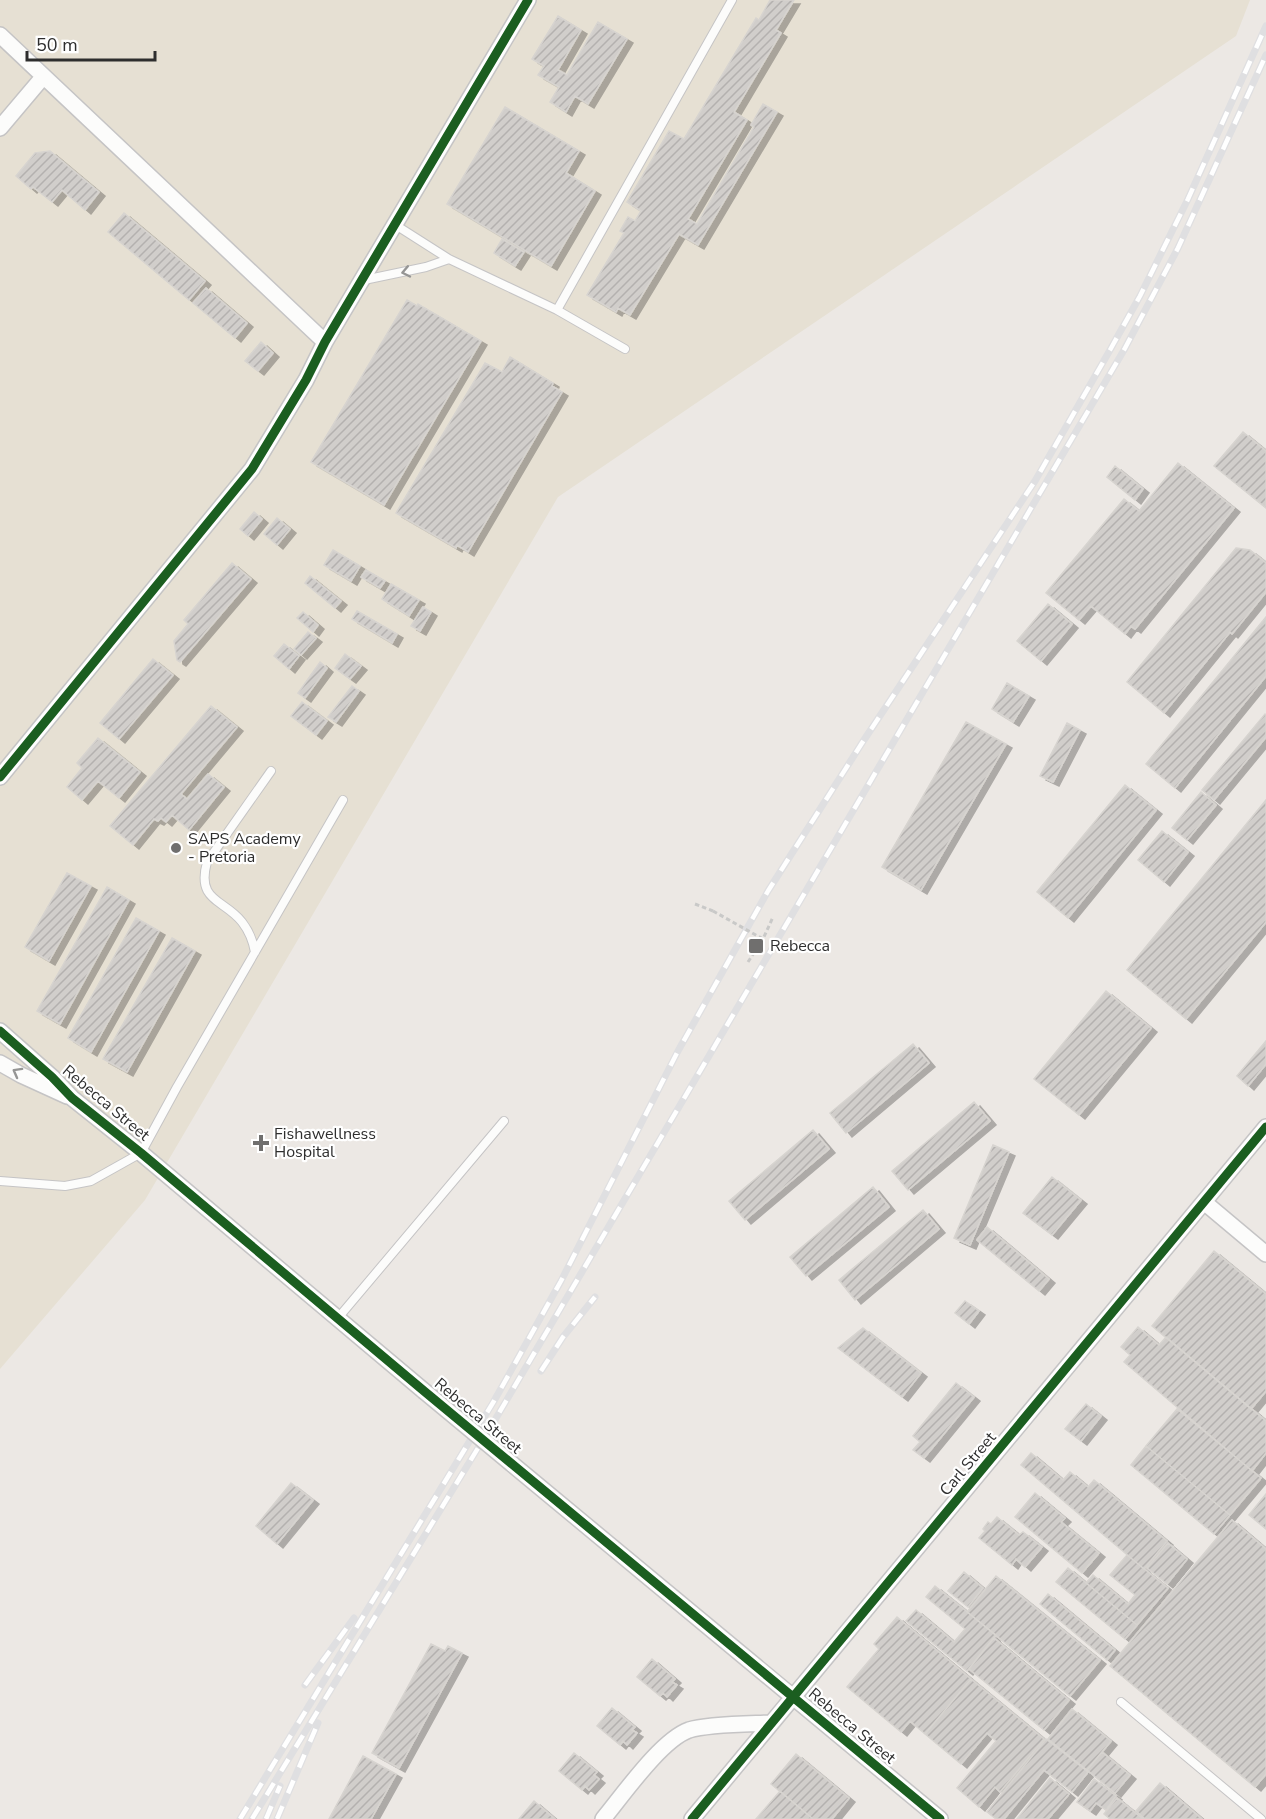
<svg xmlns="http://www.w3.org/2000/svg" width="1266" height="1819" font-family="'Nunito Sans',sans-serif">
	<defs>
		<pattern id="building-hatch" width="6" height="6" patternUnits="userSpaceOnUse" patternTransform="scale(1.5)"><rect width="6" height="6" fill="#d1cecb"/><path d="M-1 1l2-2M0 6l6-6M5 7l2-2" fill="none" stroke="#b4b1af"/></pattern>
		<filter id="shadow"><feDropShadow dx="6" dy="4" stdDeviation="0" flood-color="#0004"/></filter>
	</defs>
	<rect width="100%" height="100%" fill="#ece8e4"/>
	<path fill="#e6e0d3" d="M0,0h1250l-14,36 -678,461 -413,703 -145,169z"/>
	<path fill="url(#building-hatch)" stroke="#d7d4d0" stroke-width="1.5" filter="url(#shadow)" d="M770,0h24l-18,30 5,3 -47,79 13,8 -59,99 9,5 57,-97 -3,-2 12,-21 14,8 -79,133 -19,-11 -49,81 -12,-7 -2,4 -29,-17 37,-62 -4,-2 8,-14 7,4 6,-10 -14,-9 42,-71 15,8 72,-121 3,2z
		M558,16l23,14 -23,40 9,5 31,-53 29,17 -39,65 -13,-8 -9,16 -16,-10 9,-15 -21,-12 6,-9 -12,-7z
		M505,107l74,44 -13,22 29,18 -44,75 -104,-62z
		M50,151l49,41 -14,18 -23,-20 -10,12 -19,-15 -2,2 -15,-13 19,-23z
		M124,213l81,68 -16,19 -81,-68z
		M502,239l22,13 -9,14 -21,-13z
		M206,288l41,35 -12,15 -42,-35z
		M407,300l10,6 1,-2 63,37 -97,164 -73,-43z
		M261,342l12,11 -15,18 -13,-10z
		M510,357l43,26 -1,3 10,6 -94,160 -11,-7 -1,3 -60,-35 89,-150 17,9z
		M1243,432l23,19v57l-52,-42z
		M1178,463l56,45 -99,121 -4,-3 -6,8 -34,-28 -12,14 -33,-27 78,-94 15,12z
		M1115,466l28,23 -8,11 -28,-23z
		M254,512l8,7 -14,17 -8,-7z
		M277,518l13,11 -13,16 -13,-11z
		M1236,548l14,2 16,13v29l-34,42 -2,-2 -66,81 -37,-31z
		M333,550l27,16 -9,15 -27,-16z
		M232,563l19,16 -71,83 -3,-2 -3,-19 14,-17 -4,-4z
		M366,570l19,11 -5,7 -19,-11z
		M310,576l31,25 -6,7 -30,-25z
		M391,584l28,16 -10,16 -27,-17z
		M1048,604l24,20 -31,37 -24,-20z
		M423,607l8,5 -11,19 -9,-5z
		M357,611l40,23 -5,9 -40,-24z
		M303,612l15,13 -5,7 -16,-14z
		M1266,617v59l-91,112 -29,-24z
		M308,632l8,6 -15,17 -7,-6z
		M284,644l15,12 -10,13 -15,-13z
		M345,654l16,12 -11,13 -15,-11z
		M153,659l20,16 -54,64 -19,-16z
		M320,662l7,6 -22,30 -7,-5z
		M1007,683l22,13 -16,26 -21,-13z
		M352,686l7,5 -23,31 -8,-5z
		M302,702l25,19 -11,14 -25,-19z
		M211,706l26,21 -56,67 6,5 21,-25 16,13 -35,43 -17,-15 -6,7 -5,-4 -3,3 -4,-2 -21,26 -23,-19z
		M1265,714l1,1v22l-52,63 -12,-10z
		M966,722l40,22 -85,146 -39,-23z
		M1067,723l13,7 -27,52 -13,-6z
		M98,738l42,34 -21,26 -21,-17 -16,19 -15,-13 15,-19 -5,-5z
		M1125,785l31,25 -88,108 -31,-26z
		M1201,792l15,13 -29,35 -15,-12z
		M1266,800v122l-80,97 -59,-49z
		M1162,831l26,21 -24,30 -26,-22z
		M67,873l24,13 -42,75 -24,-14z
		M107,887l22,13 -69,124 -23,-13z
		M136,918l23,13 -68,121 -23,-14z
		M172,938l23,13 -68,121 -24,-13z
		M1106,991l45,37 -72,87 -45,-36z
		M1266,1041v23l-18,22 -11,-10z
		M913,1044l16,19 -83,70 -16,-20z
		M974,1102l16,19 -82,69 -16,-19z
		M813,1130l16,19 -84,71 -16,-19z
		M993,1145l16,7 -39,93 -16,-7z
		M1052,1177l29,23 -29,35 -29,-22z
		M873,1187l16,20 -83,69 -16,-19z
		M923,1210l16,19 -84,71 -16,-20z
		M987,1227l62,52 -10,12 -62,-51z
		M1214,1251l52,43v97l-15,18 -99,-83z
		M965,1301l14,10 -10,13 -14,-11z
		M1138,1327l21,18 7,-8 100,84v32l-14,18 -128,-109 6,-7 -9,-8z
		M863,1328l58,45 -19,24 -64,-49z
		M956,1383l18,14 -50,61 -11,-8 7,-8 -7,-6z
		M1086,1404l15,12 -20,25 -16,-12z
		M1177,1409l84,69 -31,37 -84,-69z
		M1146,1446l84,69 -16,19 -83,-69z
		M1031,1453l32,27 7,-8 18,15 6,-7 73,61 -23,28 -123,-104z
		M291,1483l22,17 -36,44 -21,-18z
		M1035,1493l30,25 -4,4 38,31 -17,20 -67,-56z
		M1266,1494v35l-17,-14z
		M997,1517l22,18 4,-3 19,15 -17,20 -9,-8 -4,6 -33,-27 6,-7 -2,-2 5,-7 3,2z
		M1232,1520l34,29v225l-11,13 -145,-121z
		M1168,1543l19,16 -20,25 -20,-16z
		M1127,1555l41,33 -31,37 -51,-42 7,-8 35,29 7,-9 -25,-20z
		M1068,1568l69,57 -12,14 -69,-57z
		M964,1572l19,16 -15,19 -20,-16z
		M996,1576l104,84 -30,36 -103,-84z
		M935,1586l61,49 -29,36 -61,-50 10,-11 38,32 11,-13 -39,-32z
		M1048,1594l67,56 -8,10 -67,-56z
		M897,1617l74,62 -46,55 -15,-13 -9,11 -54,-45 32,-38 -5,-5z
		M994,1638l75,62 -25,30 -75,-61z
		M431,1644l14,7 3,-5 14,7 -63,115 -27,-15z
		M652,1659l23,20 -3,3 5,3 -10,12 -4,-4 -3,3 -23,-19z
		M971,1679l73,60 -44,53 -5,-5 -16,20 -22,-19 39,-47 -9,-8 -26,31 -36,-30z
		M612,1708l23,19 -3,3 5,3 -10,12 -4,-4 -3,4 -23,-19z
		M1072,1709l39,32 -24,29 -39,-31z
		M1046,1739l42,33 -16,20 -28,-22 -40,49h-8l-9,-7z
		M1102,1752l28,23 -15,18 -28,-23z
		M574,1753l23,19 -3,3 5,4 -10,11 -4,-4 -3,4 -23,-19z
		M796,1754l53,44 -17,21h-19l-42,-35z
		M363,1756l33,18 -25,45h-42z
		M1050,1778l19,16 -21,25h-31z
		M1094,1779l22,17 -10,14 -10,-7 -6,8 -13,-9z
		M1160,1783l42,36h-57l-9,-8z
		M780,1791l33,28h-57z
		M1117,1798l26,21h-33l-6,-5z
		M534,1801l21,18h-36z"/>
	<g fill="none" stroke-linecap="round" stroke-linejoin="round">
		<defs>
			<path id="lane" d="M394,224l55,35 108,51 68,39
				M364,280l62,-13 23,-8
				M557,310l175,-310
				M255,952c-2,-11 -6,-21 -13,-30 -18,-23 -46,-20 -35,-60l64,-91
				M0,1181l65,5 26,-5 50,-28 36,-66 166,-287
				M338,1318l166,-197
				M1121,1702l140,117"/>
			<path id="street" d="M0,35l325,307
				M0,128l43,-51
				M0,777l252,-308 54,-89 19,-38 203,-342
				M0,1031l52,46 20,21 69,55 283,238
				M0,1063l21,12 46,21
				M1204,1202l62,52
				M512,1464l428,355
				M603,1819c20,-24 58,-79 86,-89 19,-6 61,-6 82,-7
				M692,1819l574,-692"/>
		</defs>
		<use href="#lane" stroke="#c5c4c5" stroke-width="10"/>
		<use href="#street" stroke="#c5c4c5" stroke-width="18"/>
		<path stroke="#c9c9c8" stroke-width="3" stroke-dasharray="4.5 3" stroke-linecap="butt" d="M695,904l18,7
			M748,962l15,-23 10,-22"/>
		<use href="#lane" stroke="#fcfcfb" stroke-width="8"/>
		<use href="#street" stroke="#fcfcfb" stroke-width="15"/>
		<defs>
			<path id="rail" d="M541,1371l22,-34 32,-40
				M305,1685l49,-67
				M240,1819l254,-418 67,-120 117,-230 90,-160 94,-148 173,-262 75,-131 30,-54 48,-97 78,-173
				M252,1819l237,-389 635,-1080 54,-102 88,-193
				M266,1819l14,-33
				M277,1819l41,-96"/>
		</defs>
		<use href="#rail" stroke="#dfdfe1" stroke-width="7"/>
		<use href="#rail" stroke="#fff" stroke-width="4.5" stroke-dasharray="14" stroke-linecap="butt"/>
		<defs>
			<path id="street-bridge" d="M424,1391l88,73"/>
		</defs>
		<use href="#street-bridge" stroke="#c5c4c5" stroke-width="18" stroke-linecap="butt"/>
		<path stroke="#c9c9c8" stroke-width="3" stroke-dasharray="4.5 3" stroke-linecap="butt" d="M713,911l50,28"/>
		<use href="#street-bridge" stroke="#fcfcfb" stroke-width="15"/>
		<defs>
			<path id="cycleway" d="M0,777l252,-308 54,-89 19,-38 203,-342
				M0,1031l52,46 20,21 69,55 283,238 516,428
				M692,1819l574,-692"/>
		</defs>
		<use href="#cycleway" stroke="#fff" stroke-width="13"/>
		<use href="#cycleway" stroke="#1b5e20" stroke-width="9"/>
	</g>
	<defs><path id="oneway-chevron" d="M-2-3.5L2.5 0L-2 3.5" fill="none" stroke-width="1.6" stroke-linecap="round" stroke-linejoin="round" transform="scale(1.5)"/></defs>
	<g stroke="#959594">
		<use href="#oneway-chevron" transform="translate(406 272) rotate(168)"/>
		<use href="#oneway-chevron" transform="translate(17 1072) rotate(-151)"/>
	</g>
	<g fill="#706f6e" stroke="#fff" stroke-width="2">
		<circle cx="176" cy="848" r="6"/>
		<rect x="748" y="938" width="16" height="16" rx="3"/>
		<path d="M258 1134h6v6h6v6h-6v6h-6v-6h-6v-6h6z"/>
	</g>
	<g text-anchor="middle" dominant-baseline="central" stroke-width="4.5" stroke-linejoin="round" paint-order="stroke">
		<g font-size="16" fill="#2e2e2e" stroke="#fff" text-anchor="start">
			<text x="188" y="839">SAPS Academy<tspan x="188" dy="18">- Pretoria</tspan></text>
			<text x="770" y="946">Rebecca</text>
			<text x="274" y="1134">Fishawellness<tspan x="274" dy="18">Hospital</tspan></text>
		</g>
		<g font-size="16" fill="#2e2e2e" stroke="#fff">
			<text transform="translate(106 1103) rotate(40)">Rebecca Street</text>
			<text transform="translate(478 1416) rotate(40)">Rebecca Street</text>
			<text transform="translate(968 1464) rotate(-50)">Carl Street</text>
			<text transform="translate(852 1726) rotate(40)">Rebecca Street</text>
		</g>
	</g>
	<path d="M27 51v9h128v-9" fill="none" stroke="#2e2e2e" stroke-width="3"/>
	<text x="36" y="51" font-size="18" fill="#2e2e2e" stroke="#ffffff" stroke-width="4.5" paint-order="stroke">50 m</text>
</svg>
